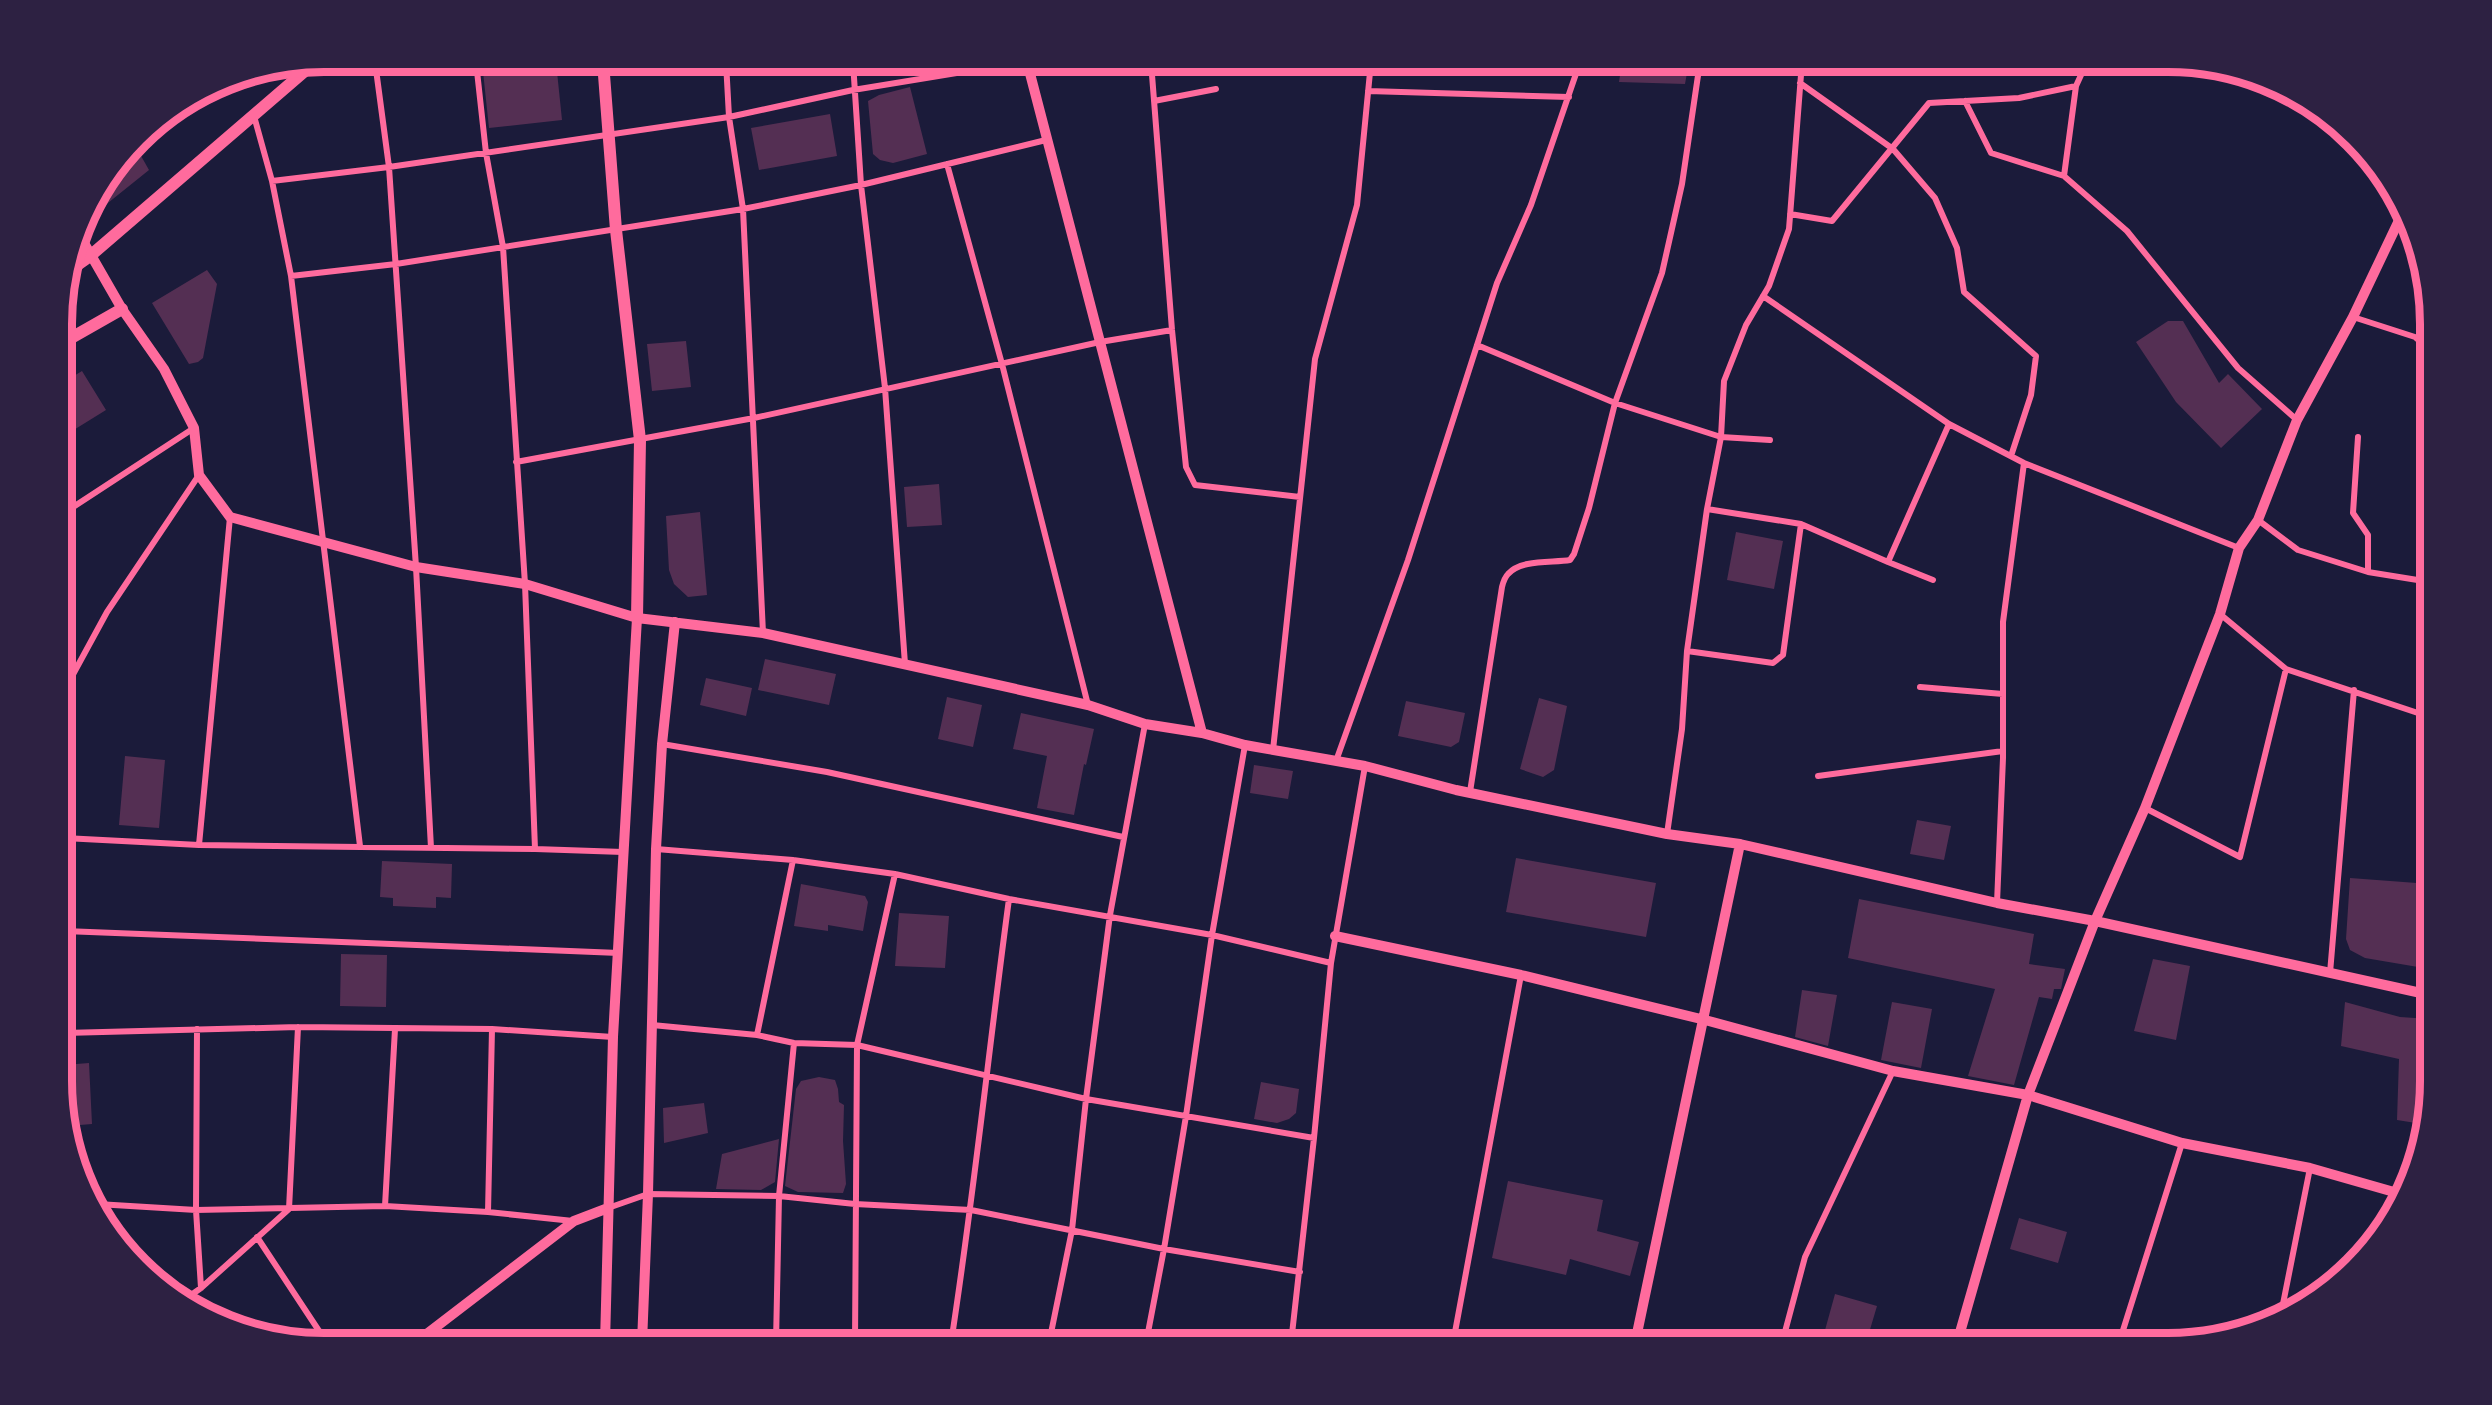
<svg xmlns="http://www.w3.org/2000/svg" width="2492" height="1405" font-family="Poppins,sans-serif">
	<rect width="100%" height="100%" fill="#1b1b3a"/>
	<path fill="#542f53" d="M482,62h74l6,58 -73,8z
		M1622,62h67l-4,22 -66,-2z
		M910,87l17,67 -34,9 -13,-3 -7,-6 -5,-53 11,-6z
		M830,114l7,42 -78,14 -8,-42z
		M136,147l13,23 -61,49 -2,-2 3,-9z
		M207,270l10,14 -14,74 -5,4 -9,2 -37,-61z
		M2168,321h15l36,62 9,-9 34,35 -41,39 -45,-46 -40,-60z
		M686,341l5,46 -39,4 -5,-47z
		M82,371l24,39 -42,26v-54z
		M939,484l3,41 -35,2 -3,-40z
		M700,512l7,83 -19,2 -14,-13 -5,-14 -3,-54z
		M1736,532l47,9 -9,48 -47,-9z
		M765,659l71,15 -7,31 -71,-15z
		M706,678l46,10 -6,28 -46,-11z
		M947,697l35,8 -9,42 -35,-8z
		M1539,698l28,8 -13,64 -11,7 -23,-8z
		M1406,701l59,12 -6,29 -8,5 -53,-11z
		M1021,713l73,16 -8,36 -2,-1 -10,51 -37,-7 10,-52 -34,-7z
		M125,756l40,4 -6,68 -40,-3z
		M1254,765l39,6 -5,28 -38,-6z
		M1917,820l34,6 -7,34 -34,-6z
		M1516,858l140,25 -10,54 -140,-25z
		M382,861l70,3 -1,34 -15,-1v11l-43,-2v-8l-13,-1z
		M2350,878l80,6 -3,80 -9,3 -53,-9 -15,-8 -4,-11z
		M801,884l64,12 3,6 -5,29 -35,-6v6l-34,-5z
		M1859,899l175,35 -5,30 36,5 -4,20h-7l-2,10 -13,-2 -25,88 -46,-9 27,-87 -147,-31z
		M899,913l50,3 -4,52 -50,-2z
		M341,954l46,1 -1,52 -46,-1z
		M2153,959l37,7 -14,74 -42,-9z
		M1802,990l35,5 -9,51 -33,-9z
		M1892,1002l40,7 -11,59 -40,-8z
		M2345,1002l55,15 30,2v79l-8,26 -25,-4 2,-61 -58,-13z
		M89,1063l3,61 -24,2 -4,-11v-50z
		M819,1077l16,3 3,9 1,13 5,3 -1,36 3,43 -3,9 -45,-1 -13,-6 11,-97 5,-8z
		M1261,1082l38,7 -3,24 -7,6 -12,4 -23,-4z
		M704,1103l4,30 -44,10 -1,-35z
		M779,1139l-4,43 -14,8 -45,-1 6,-35z
		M1508,1181l95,19 -6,31 42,11 -9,34 -60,-17 -4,16 -74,-17z
		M2019,1218l48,14 -9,31 -48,-14z
		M1835,1294l42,12 -11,37h-35l-9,-2z"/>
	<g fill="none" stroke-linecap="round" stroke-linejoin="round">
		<path stroke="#ff6b9d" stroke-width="6" d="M375,62l14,105 27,400 15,281
			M476,62l10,91 17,94 22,337 10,265
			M726,62l3,55 14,92 20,424
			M853,62l8,123 24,203 20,276
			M1151,62l21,268 14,137 9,18 105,12
			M1800,83l93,66 42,49 22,50 7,44 72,64 -5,39 -20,61
			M2076,86l-12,90 63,55 111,137 59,52
			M1368,91l201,6
			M1154,101l62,-12
			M1965,101l26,52 73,23
			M2319,115v7l43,34
			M254,116l18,65 19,95 69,570
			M947,164l55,200 86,341
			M272,181l117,-14 340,-50 124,-27 171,-28
			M1790,214l42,7 97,-118 90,-5 57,-12 11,-24
			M291,276l105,-12 347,-55 118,-24 185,-45
			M1763,296l186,128 75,39 215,85
			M2353,317l62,20 15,13
			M1477,345l138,58 106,34 49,3
			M2358,437l-5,76 15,22v37
			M516,462l238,-44 346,-76 72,-12
			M1707,509l94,15 87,38 61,-138
			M64,513l130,-85
			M2258,520l40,30 70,22 62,10
			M1888,562l45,18
			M2220,614l66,55 144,48
			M1687,651l86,12 10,-8 18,-131
			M1920,687l83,7
			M64,691l43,-79 92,-137
			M662,744l165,28 296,65
			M1273,750l42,-391 42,-154 14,-143
			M1336,761l72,-201 89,-277 34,-78 49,-143
			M1818,776l185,-25
			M1470,792l32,-205c1,-4 3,-10 6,-13 13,-15 44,-11 62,-14l4,-6 15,-46 26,-105 47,-130 20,-89 18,-122
			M2145,808l95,49 46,-188
			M1667,834l15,-105 5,-78 20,-142 14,-72 3,-56 22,-56 23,-39 20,-57 13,-167
			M64,838l135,7 336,4 88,3
			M199,845l31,-328
			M656,849l137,11 102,14 114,25 203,36 119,28
			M1997,903l6,-145v-136l21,-159
			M64,931l555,22
			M2330,973l24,-283
			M652,1025l105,10 37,8 63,2 229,54 228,39
			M197,1029l-1,181 5,78
			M64,1033l234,-6 194,2 121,8
			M757,1035l36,-175
			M97,1204l99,6 189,-4 103,6 85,9
			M385,1206l10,-177
			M608,1208l40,-14 131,2 76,8 116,6 193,39 136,23
			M488,1212l4,-183
			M257,1237l70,106
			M184,1300l17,-12 88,-79 9,-182
			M2281,1314l29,-146
			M776,1343l3,-147 15,-153
			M855,1343l2,-298 38,-171
			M951,1343c23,-148 38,-296 58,-444
			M1049,1343l23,-113 14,-131 24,-184 35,-191
			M1146,1343l18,-94 22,-133 26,-181 33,-190
			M1291,1343l23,-205 17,-175 34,-197
			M1453,1343l68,-368
			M1782,1343l23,-86 88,-186
			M2119,1343l63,-200"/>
		<path stroke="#ff6b9d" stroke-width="10" d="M1027,62l175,671
			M80,236l42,73 42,60 30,59 5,47 31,42 186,50 109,17 112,34 126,15 325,72 57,19 57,9 43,12 120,21 91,24 211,44 73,10 257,59 98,18 335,74
			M1335,936l186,39 184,45 188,51 135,24 154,48 128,25 91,26
			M415,1343l159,-122 34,-13
			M605,1343l8,-306 24,-419
			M642,1343l6,-149 8,-345 6,-105 13,-122
			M1635,1343l105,-499
			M1957,1343l71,-248 67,-174 50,-113 75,-194 19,-66 19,-28 39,-100 56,-103 50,-105"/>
		<path stroke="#ff6b9d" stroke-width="12" d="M603,62l13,168 24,210 -3,178
			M70,270l20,-14 223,-192
			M64,342l58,-33"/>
	</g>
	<path d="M0 0H2492V1405H0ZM324 72H2168A252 252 0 0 1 2420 324V1081A252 252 0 0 1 2168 1333H324A252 252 0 0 1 72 1081V324A252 252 0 0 1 324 72Z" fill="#2d2142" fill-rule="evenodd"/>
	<path fill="none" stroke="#ff6b9d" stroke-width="8" d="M324 72H2168A252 252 0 0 1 2420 324V1081A252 252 0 0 1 2168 1333H324A252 252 0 0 1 72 1081V324A252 252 0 0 1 324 72Z"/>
</svg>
